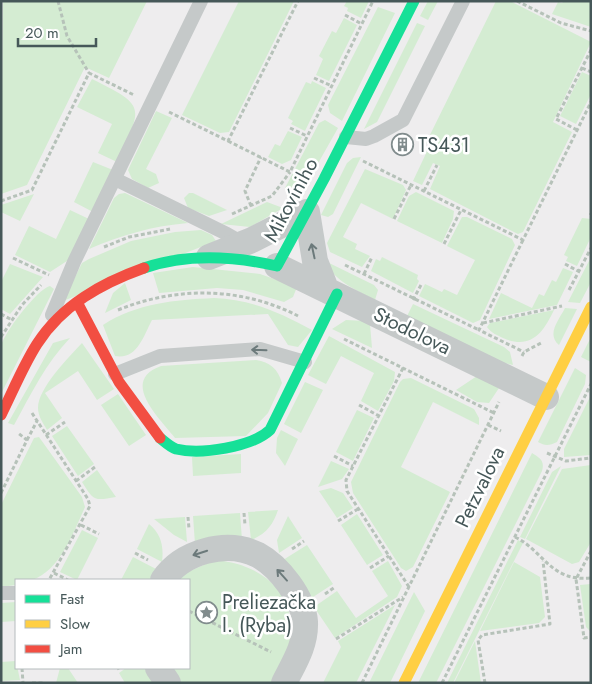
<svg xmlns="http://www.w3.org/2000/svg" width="592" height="684" font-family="Jost,sans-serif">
	<rect width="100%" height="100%" fill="#eeedee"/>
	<path fill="#d4ecd2" d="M3,1h144l-38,77 -24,-11 -58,118 -26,9z
		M239,1h55l-63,127 -2,4 -9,1 -38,-18z
		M347,1h22l-8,17 -14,-7 1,-3 -4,-2z
		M428,1h10l-10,19 -8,-4z
		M496,1h14l81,41 -38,80 19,10 -49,100 -5,2 -88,-45 10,-23 -7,-3 -11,22 -9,-4 17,-36 -4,-2z
		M564,1h27v26l-39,-13 6,-12 4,1z
		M378,7l17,6 -53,108 -12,-8 -2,-8z
		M344,18l13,7 -28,56 -13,-6 7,-16 -4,-3 13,-25 4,2z
		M417,23l8,3 -48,96 -13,7z
		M582,72l9,4v18l-15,30 -16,-8z
		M92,79c57,28 49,28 25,83l-19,-9 14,-29 -35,-17z
		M312,81l14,7 -21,43 -14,-7 2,-3 -5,-3 18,-36 5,2z
		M156,111l16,7 -26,51 10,5 3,9 -11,5 -16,-9 -4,-9z
		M325,120l13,8 -35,62 -9,11 -7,-5 3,-6 -5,-2 34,-65z
		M288,131l14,6 -11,23 -9,4 -14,-7 7,-13 5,2z
		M361,157l-28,57 -5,3 -7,-2 26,-52 6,-5z
		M93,162l20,8 -20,42 -19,-10z
		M365,169l38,16 3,5 -13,29 -32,-16 -18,34 14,7 -2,5 15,7 -8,11 -32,-15 -3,-9z
		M416,192l38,19 -1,8 -11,24 -45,-22 12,-25z
		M125,193l63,30c-35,3 -67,12 -99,26l25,-51 5,-4z
		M189,193h4l34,17 -18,6 -21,-8 -4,-10z
		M34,194l-14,27 -19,-9v-7z
		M267,202l16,6 -33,19 -29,-3z
		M70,210l19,9 -19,40 -20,13 -35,-17 14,-29 27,13z
		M462,217h5l45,22 3,6 -35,75 -7,3 -54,-27 6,-12 17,8 2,-3 13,6 18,-35 -28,-14z
		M582,218l9,1v18l-14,29 -11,-5 2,-4 -4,-2z
		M201,230l11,5 4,6 -153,60 19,-38 7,-4 42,-18 44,-9z
		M382,257l36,18 -1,4 2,2 -6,12 -42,-22 5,-12 4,2z
		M591,257v25l-11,21 -12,-1z
		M323,260l51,25 4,5 -3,10c-21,-11 -40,-19 -52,-40z
		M10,264l33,13 -33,37 -9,-5v-27z
		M193,267l67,7 37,13 -4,10 -9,5 -41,-12 -26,-2 -58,5 -6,-20z
		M563,268l10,4 -16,33 -68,14 12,-26 31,15 7,-14 5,2 8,-16 4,2z
		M125,283l6,17 -26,13 8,-20z
		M50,286l4,3 -53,105c0,-15 -1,-33 0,-48 3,-13 36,-57 49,-60z
		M214,298c36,1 67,15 98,32l-14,17 -10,-2 -20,-31 -116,6c-9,17 -15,40 -37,36l-12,-31c34,-22 72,-25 111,-27z
		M413,304l91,43 6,5 3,13 -13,-3 -93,-46z
		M565,308l12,1 -18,36c-13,-11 0,-25 6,-37z
		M554,310c-11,23 -23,40 -51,28 -6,-3 -12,-5 -16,-11l3,-4z
		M346,320l19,1 5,3 2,24 -40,-19z
		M329,336l66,36 -1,9 -16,30 -17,-10 13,-28 -33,-17 -15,28 -18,-9z
		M591,337v25l-10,-5z
		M70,338c-24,25 -39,56 -56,87l-6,-2 45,-80z
		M82,343l32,46 -17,11 -19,-29 -33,22 17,25 -15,12c-4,-7 -9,-14 -9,-22 0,-20 31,-51 44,-65z
		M256,360c14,2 22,9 26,23l-14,30 -22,23 -71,2c-15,-19 -56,-57 -14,-72z
		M575,368l11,7 -1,9 -28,58c-8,4 -12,4 -19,0z
		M477,376l22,12 -10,15 -12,-1 -21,-12z
		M411,378l63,31 5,9v7l-46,-23 -32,65 49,25 -37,75 -7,4 -5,-3 -48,-75 -2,-11 49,-100 3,-3z
		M305,382l18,8 -22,43 -17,-9z
		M118,394l28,41 -17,11 -28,-41z
		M591,395v60l-27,2v-8z
		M357,410l17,8 -21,43 -17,-9z
		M67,426l27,38 -16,12 -26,-40z
		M281,430l17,9 -13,27 -9,-13 1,-15z
		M39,437l43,60 3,10c-11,24 -25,64 -53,73 -5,1 -11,0 -16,0v5l-15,2v-82l33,-67z
		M532,453c8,5 13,8 10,18l-106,212h-18z
		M241,454v19l-48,3 -1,-19z
		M331,461l18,8 -7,10 -24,8z
		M591,465v77l-12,20 -7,2 -46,-25 36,-70z
		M561,466l-36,73 -5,-2 32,-65z
		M97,470l19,27c-22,4 -22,4 -34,-15z
		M331,488l12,5 10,15 -16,10 -18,-27z
		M278,510c-5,15 -12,24 -27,30l-3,-28z
		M240,513l2,27 -47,4 -2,-28z
		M357,514l26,41 -16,10 -26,-40z
		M288,516l14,22 -23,15 -2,-13z
		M185,517l2,25 -13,-7 -20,-16z
		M149,524c12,10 15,22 13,38l-25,-13z
		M82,530l16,8 -21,42 -17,-8z
		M518,540l5,3 -70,140h-6z
		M307,545l26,39 -23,15 -27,-39z
		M133,557l25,13 -5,10h-32z
		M215,560c35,3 67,20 75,56 2,6 4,13 2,19 -3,16 -11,32 -17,48h-97l-9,-15h20v-88h-12l4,-5z
		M388,561l14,25 -5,11 -62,41 -21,-31 23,-16 19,27 32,-22 -16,-25z
		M514,562l26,15 5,40 -6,6 -59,8z
		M591,584v48l-5,-5 -6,-42z
		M414,592l11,19 -35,72h-21z
		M16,602v19l-15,1v-19z
		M395,605l-39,78h-33l18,-36 -3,-6z
		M475,641l6,42h-27z
		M16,661l4,19 -19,1v-19z
		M60,668h8l10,15h-22z
		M126,668h22l10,15h-33l-6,-10z"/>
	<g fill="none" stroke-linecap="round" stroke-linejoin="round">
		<path stroke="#b6c2b9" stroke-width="3" stroke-dasharray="4 2.5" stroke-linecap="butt" d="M58,1l9,35 22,37
			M517,1l44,22 30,8
			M345,15l17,9
			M582,68l9,4
			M314,78l18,8
			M169,112l59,29 70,-140
			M290,128l17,8
			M577,130l-21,-11 35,-69
			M228,141l62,31 83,-171
			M363,161l160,79 68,-138
			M424,191l13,-26
			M1,201l31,-11 57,-117 45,22
			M251,206l-6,-15 16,-34
			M590,213l1,1
			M232,214l40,-18 18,-24
			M394,219l17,-34
			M523,240l-44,90 45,22
			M444,244l17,-34
			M104,247l25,-10 41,-8
			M13,258l36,17
			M565,264l13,7
			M345,265l134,65
			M364,274l8,-17
			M569,290l22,-42
			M413,300l9,-17
			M118,310c59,-24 124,-23 180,6
			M1,314l11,6
			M483,323l79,-17
			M1,337l21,-32 19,-20
			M344,339l150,74
			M522,356l2,-4 19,-10
			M403,368l-57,112 1,11 62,96
			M359,405l20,11
			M32,413l56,86 2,7 -41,74
			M488,425l13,6
			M46,435l19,-13
			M27,440l10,-19
			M547,453l19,8 25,-3
			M334,456l19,10
			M76,481l19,-14
			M1,493l26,-53 -9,-7
			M244,513l1,12
			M188,517l1,12
			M338,521l20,-12
			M81,525l18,9
			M515,537c29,14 35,45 76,41
			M292,549l12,-8
			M591,551l-15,28 8,59 7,-1
			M135,553l13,7
			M370,568l19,-12
			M54,573l14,7
			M325,594l10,-7
			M189,611l82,41
			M336,639l67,-42
			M22,668l1,15
			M117,669l2,-1
			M32,683h11
			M362,683l137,-281
			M442,683l149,-299
			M485,683l-7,-43 4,-5 68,-11 -7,-63"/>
		<path stroke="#c5c9c9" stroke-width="14" d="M346,137l20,2 8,-3 29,-16 60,-119
			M115,179l112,55 7,4 5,10
			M52,315l22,-53 127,-261
			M115,374l45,-18 100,-7 45,13
			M1,593h15"/>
		<path stroke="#c5c9c9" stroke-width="26" d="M209,257l43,-17 55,-28 8,49 11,28
			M277,266l269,131
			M163,580c19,-28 63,-41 95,-25 13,7 23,18 31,29 8,11 15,24 16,38 1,23 -11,41 -21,61
			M158,668l10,15"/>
		<path stroke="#16e098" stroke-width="11" d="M144,268c44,-15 89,-12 133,-2l47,-87 90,-178
			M160,438c5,4 10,9 16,11 25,6 76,-2 94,-19l67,-136"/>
		<path stroke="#ffcf43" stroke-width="11" d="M404,683l187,-376"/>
		<path stroke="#f24e42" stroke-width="11" d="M77,302l42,80 41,56
			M1,415c12,-24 22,-49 36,-71 25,-39 65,-61 107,-76"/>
	</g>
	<defs><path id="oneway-shaft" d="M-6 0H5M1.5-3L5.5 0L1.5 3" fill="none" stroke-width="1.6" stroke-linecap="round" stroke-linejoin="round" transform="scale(1.25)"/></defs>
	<g stroke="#6c7a7b">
		<use href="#oneway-shaft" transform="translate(313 251) rotate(-102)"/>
		<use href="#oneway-shaft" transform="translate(259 350) rotate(-178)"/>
		<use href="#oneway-shaft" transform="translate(200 553) rotate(162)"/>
		<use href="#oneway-shaft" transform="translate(282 575) rotate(-132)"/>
	</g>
	<defs>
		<symbol id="building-ring" viewBox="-11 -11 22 22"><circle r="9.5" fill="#fff" stroke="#818c8d" stroke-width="1.5"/><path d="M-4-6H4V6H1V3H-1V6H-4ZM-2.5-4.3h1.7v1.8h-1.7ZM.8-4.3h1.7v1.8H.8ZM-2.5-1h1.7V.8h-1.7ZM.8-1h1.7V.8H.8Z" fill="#818c8d"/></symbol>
		<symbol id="sight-ring" viewBox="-11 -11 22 22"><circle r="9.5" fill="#fff" stroke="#818c8d" stroke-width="1.5"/><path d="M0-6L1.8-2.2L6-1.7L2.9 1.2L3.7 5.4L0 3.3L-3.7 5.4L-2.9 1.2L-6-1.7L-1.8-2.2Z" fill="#818c8d"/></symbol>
	</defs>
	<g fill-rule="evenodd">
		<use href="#building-ring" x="390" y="132" width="25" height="25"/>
		<use href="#sight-ring" x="194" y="600" width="25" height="25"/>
	</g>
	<g text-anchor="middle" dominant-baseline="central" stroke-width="5" stroke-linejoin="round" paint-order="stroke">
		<g font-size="20" fill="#465859" stroke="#fff" text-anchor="start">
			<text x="418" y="145">TS431</text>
			<text x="222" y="602">Preliezačka<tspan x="222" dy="23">I. (Ryba)</tspan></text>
		</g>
		<g font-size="20" fill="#465859" stroke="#fff">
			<text transform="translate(291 200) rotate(-62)">Mikovíniho</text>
			<text transform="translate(412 331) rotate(26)">Stodolova</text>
			<text transform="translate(480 487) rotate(-64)">Petzvalova</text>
		</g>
	</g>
	<rect width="592" height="684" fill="none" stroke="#465859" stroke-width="5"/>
	<rect x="15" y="579" width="175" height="90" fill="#ffffff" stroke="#b5bcbd"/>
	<rect x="25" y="595" width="25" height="8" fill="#16e098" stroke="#b5bcbd"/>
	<text x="60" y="604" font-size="15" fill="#465859">Fast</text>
	<rect x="25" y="620" width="25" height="8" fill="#ffcf43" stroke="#b5bcbd"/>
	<text x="60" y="629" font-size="15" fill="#465859">Slow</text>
	<rect x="25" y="645" width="25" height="8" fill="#f24e42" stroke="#b5bcbd"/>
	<text x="60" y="654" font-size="15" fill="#465859">Jam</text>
	<path d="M18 38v8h78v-8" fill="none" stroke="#465859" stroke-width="2.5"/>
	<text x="25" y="38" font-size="15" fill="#465859" stroke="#ffffff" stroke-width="4" paint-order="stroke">20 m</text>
</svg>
